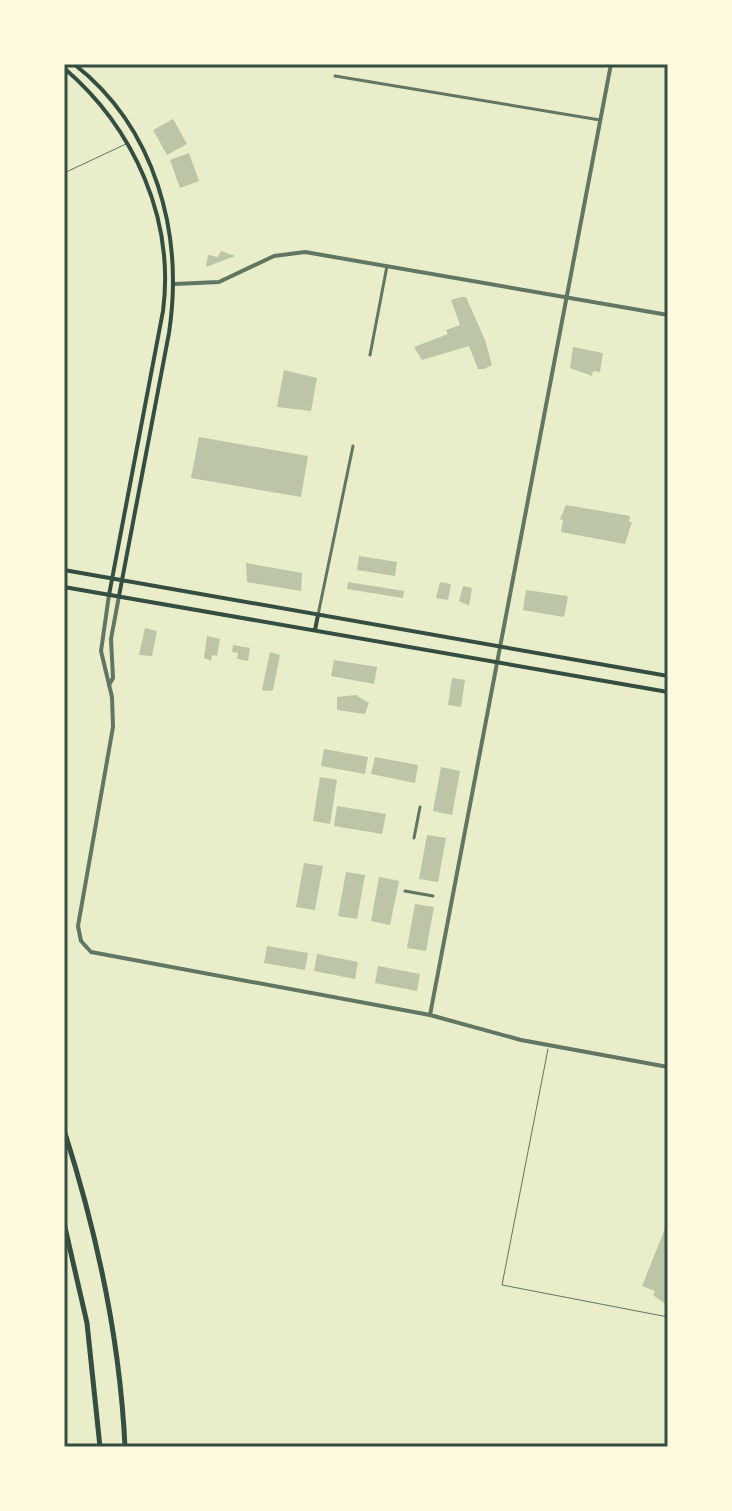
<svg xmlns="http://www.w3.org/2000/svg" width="732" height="1511" font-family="'Alegreya Sans',sans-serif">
	<rect width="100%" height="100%" fill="#e9edc9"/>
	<path fill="#bcc5a7" d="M173,119l14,25 -20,11 -14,-25z
		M189,153l10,28 -19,7 -10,-28z
		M221,251l14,5 -29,11 2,-12 10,2z
		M461,297h5l19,43 7,25 -8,4h-6l-9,-23 -47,14 -8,-13 34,-13 -2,-4 14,-5 -9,-25z
		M573,347l30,6 -3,19 -7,-1 -1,5 -22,-8z
		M284,370l33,8 -6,33 -34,-4z
		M199,437l109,19 -7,41 -110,-19z
		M566,505l64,11 -1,6h3l-7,22 -64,-12 2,-12 -3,-1z
		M359,556l38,6 -2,14 -38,-6z
		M246,563l56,10 -1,18 -54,-9z
		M348,582l56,9 -1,7 -56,-9z
		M440,582l11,2 -3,16 -12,-2z
		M463,586l9,2 -3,18 -10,-5z
		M526,590l42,6 -4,21 -41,-7z
		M145,628l12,3 -5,25 -13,-1z
		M207,636l13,3 -3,17 -5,-1 -1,6 -7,-3z
		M233,645l17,3 -2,13 -11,-2 1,-6 -6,-1z
		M270,652l10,3 -7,35 -6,1 -5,-1z
		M334,660l43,7 -3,17 -43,-8z
		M452,678l13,2 -4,27 -13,-2z
		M356,695l13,8 -4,11 -28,-4v-13z
		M324,749l44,8 -3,17 -44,-8z
		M375,757l43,8 -3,18 -44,-9z
		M441,767l19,4 -8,44 -19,-4z
		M320,777l17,3 -7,44 -17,-3z
		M337,806l49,8 -4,20 -48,-8z
		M427,835l19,3 -8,44 -19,-3z
		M304,863l19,3 -8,44 -19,-3z
		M346,872l19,3 -8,44 -19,-3z
		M379,877l20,4 -9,44 -19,-4z
		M415,904l19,3 -8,44 -19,-3z
		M267,946l41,7 -3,17 -41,-7z
		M317,954l41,8 -3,17 -41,-8z
		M378,966l42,8 -3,17 -42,-8z
		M668,1221v85l-15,-11 2,-4 -13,-5z"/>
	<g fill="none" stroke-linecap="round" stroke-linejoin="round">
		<path stroke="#617663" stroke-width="1" d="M64,173l62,-29
			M548,1049l-46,236 166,32"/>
		<path stroke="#617663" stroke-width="3" d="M335,76l265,44
			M370,355l17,-89
			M318,615l35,-169
			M414,838l6,-31
			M405,891l28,5"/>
		<path stroke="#617663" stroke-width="4" d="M175,284l44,-2 55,-26 31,-4 363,63
			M109,595l-8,56 11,46 1,30 -35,199 3,15 10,11 339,63 91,25 147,27
			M109,685l4,-7 -2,-39 8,-43
			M430,1015l181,-951"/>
		<path stroke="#344e41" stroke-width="4" d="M74,64c82,64 110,170 95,269l-50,263
			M64,68c70,60 111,151 99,243l-54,284
			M64,570l604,106
			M64,587l604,105
			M315,630l3,-15"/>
		<path stroke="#344e41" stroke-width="5" d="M64,1130c33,103 56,209 61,317
			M64,1223l23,100 13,124"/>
	</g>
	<rect width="732" height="1511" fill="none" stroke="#fefae0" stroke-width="132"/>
	<rect x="66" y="66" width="600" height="1379" fill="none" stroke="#344e41" stroke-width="3"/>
</svg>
